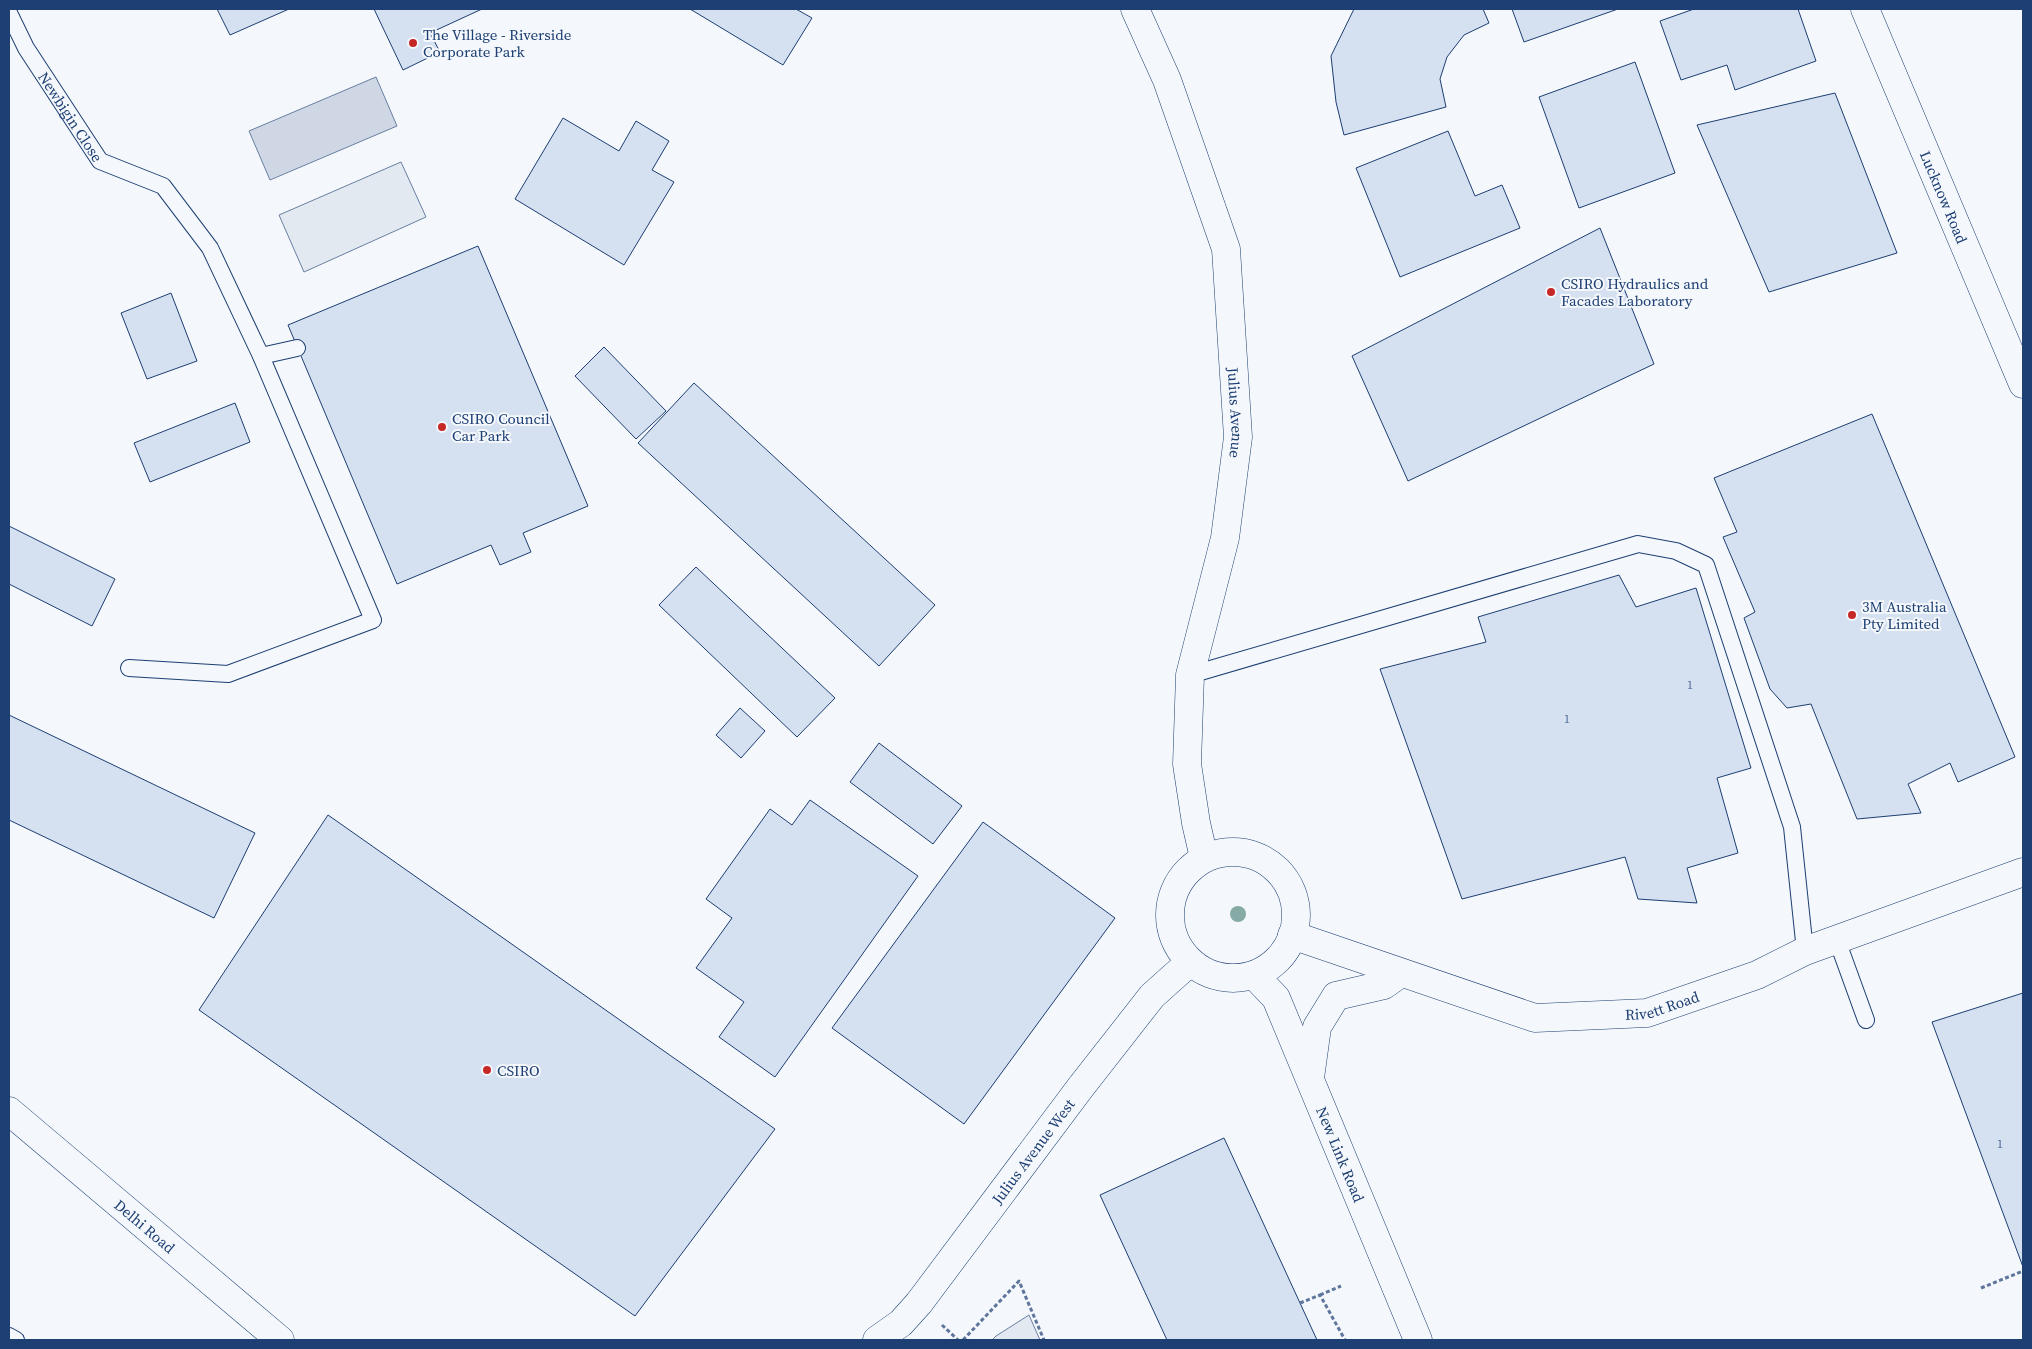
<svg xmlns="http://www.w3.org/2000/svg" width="2032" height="1349" font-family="'Source Serif 4',serif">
	<rect width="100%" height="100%" fill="#f4f7fb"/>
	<path fill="#e3e9f0" stroke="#687fa3" d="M401,162l25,55 -122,55 -25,-57z
		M1029,1315l11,25h-48l4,-4z"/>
	<path fill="#cfd7e4" stroke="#687fa3" d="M376,77l21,49 -127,54 -21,-49z"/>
	<path fill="#d5e0f0" stroke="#1d3f73" d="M217,9h72l-59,26z
		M374,9h108l-52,24 10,19 -37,18z
		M690,9h106l16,9 -29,47z
		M1354,9h129l6,14 -25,12 -17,22 -7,22 6,28 -102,28 -8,-33 -5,-46z
		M1512,9h106l-94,33z
		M1694,9h104l18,52 -81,29 -8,-25 -46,15 -21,-59z
		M1635,62l40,111 -96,35 -40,-111z
		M1835,93l62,160 -128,39 -72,-167z
		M563,118l56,33 17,-30 33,20 -17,29 22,12 -50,83 -109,-66z
		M1448,131l27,65 27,-11 18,43 -120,49 -44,-109z
		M1600,228l54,136 -246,117 -56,-125z
		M478,246l110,260 -65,27 8,19 -31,13 -9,-20 -94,39 -109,-259z
		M171,293l26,68 -50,18 -26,-66z
		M604,347l62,64 -30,28 -61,-63z
		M694,383l241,222 -56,61 -241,-223z
		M235,403l15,39 -100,40 -16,-39z
		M1872,414l143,343 -57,25 -8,-19 -42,21 13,29 -64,6 -46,-115 -24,4 -17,-19 -26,-71 11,-6 -32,-75 14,-5 -23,-54z
		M9,526l106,53 -23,47 -83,-42z
		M696,567l139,131 -38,39 -138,-132z
		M1619,575l17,32 60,-19 55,180 -34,10 21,75 -51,15 10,35 -59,-4 -13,-42 -163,42 -82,-230 106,-27 -8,-25z
		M740,708l25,23 -24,27 -25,-23z
		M9,715l246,118 -41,85 -205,-98z
		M879,743l83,63 -29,38 -83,-62z
		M810,800l108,76 -143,201 -56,-40 25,-35 -48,-34 36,-50 -26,-19 64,-90 22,16z
		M328,815l447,314 -140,187 -436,-306z
		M983,822l132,96 -151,206 -132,-96z
		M2023,993v274l-91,-245z
		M1224,1138l76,165 17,37h-150l-67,-145z"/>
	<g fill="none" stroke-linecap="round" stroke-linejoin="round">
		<defs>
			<g id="lane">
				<path id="s1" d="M9,13l17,35 74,113 63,25 47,62 51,108 112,264 -145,54 -99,-6"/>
				<path d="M261,356l36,-8"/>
				<path d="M1190,675l448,-131 38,7 30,14 86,262 13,124"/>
				<path d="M1837,940l29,80"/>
				<path d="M9,1336l7,4"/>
			</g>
			<g id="street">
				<path id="s2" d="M1135,9l32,71 59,169 12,188 -13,101 -35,137 -3,89 9,59 8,35"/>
				<path id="s3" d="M1865,9l158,375"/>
				<circle cx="1233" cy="915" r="63"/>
				<path id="s4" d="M1292,935l243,83 112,-5 110,-38 48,-24 218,-79"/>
				<path id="s5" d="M1254,975l22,23 142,342"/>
				<path d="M1310,1078l7,-51 19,-31 48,-11 17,-12"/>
				<path id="s6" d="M877,1340l24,-17 18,-20 161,-215 72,-92 38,-34"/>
			</g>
			<g id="primary">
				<path id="s7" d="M9,1111l271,229"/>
			</g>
		</defs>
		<use href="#lane" stroke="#1d3f73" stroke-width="18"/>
		<use href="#street" stroke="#1d3f73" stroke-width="29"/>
		<use href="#primary" stroke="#1d3f73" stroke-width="29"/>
		<path stroke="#5e769c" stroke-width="3" stroke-dasharray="4 2.5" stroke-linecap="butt" d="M1981,1288l42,-17
			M1320,1295l21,-9
			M1300,1303l20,-8 25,45
			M942,1325l16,15
			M963,1340l56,-59 25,59"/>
		<use href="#lane" stroke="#f4f7fb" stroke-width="16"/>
		<use href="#street" stroke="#f4f7fb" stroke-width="28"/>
		<use href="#primary" stroke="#f4f7fb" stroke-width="28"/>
	</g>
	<circle fill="#86aba6" cx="1238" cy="914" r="8"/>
	<g fill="#c62828" stroke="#f4f7fb" stroke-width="2">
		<circle cx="413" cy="43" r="5"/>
		<circle cx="1551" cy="292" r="5"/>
		<circle cx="442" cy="427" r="5"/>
		<circle cx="1852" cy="615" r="5"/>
		<circle cx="487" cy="1070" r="5"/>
	</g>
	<g text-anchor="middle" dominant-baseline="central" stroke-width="4" stroke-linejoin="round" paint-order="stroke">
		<g font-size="12" fill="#4b6792">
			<text x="1690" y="685">1</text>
			<text x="1567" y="719">1</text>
			<text x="2000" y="1144">1</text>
		</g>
		<g font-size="15" fill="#1d3f73" stroke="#f4f7fb" text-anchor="start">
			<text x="423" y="34">The Village - Riverside<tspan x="423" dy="17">Corporate Park</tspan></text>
			<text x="1561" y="283">CSIRO Hydraulics and<tspan x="1561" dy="17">Facades Laboratory</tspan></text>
			<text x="452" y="418">CSIRO Council<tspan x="452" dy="17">Car Park</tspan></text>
			<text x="1862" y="606">3M Australia<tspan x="1862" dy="17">Pty Limited</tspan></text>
			<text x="497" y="1070">CSIRO</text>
		</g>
		<g font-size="15" fill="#1d3f73" stroke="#f4f7fb">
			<text stroke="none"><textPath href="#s1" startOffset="121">Newbigin Close</textPath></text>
			<text stroke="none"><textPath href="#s3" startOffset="204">Lucknow Road</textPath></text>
			<text stroke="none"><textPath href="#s2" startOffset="421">Julius Avenue</textPath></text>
			<text stroke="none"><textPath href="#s4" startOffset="385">Rivett Road</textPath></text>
			<text stroke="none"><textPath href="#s6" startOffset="246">Julius Avenue West</textPath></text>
			<text stroke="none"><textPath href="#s5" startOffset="201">New Link Road</textPath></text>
			<text stroke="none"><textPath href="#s7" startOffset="178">Delhi Road</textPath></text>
		</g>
	</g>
	<rect width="2032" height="1349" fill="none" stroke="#1d3f73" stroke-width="20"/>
</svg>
